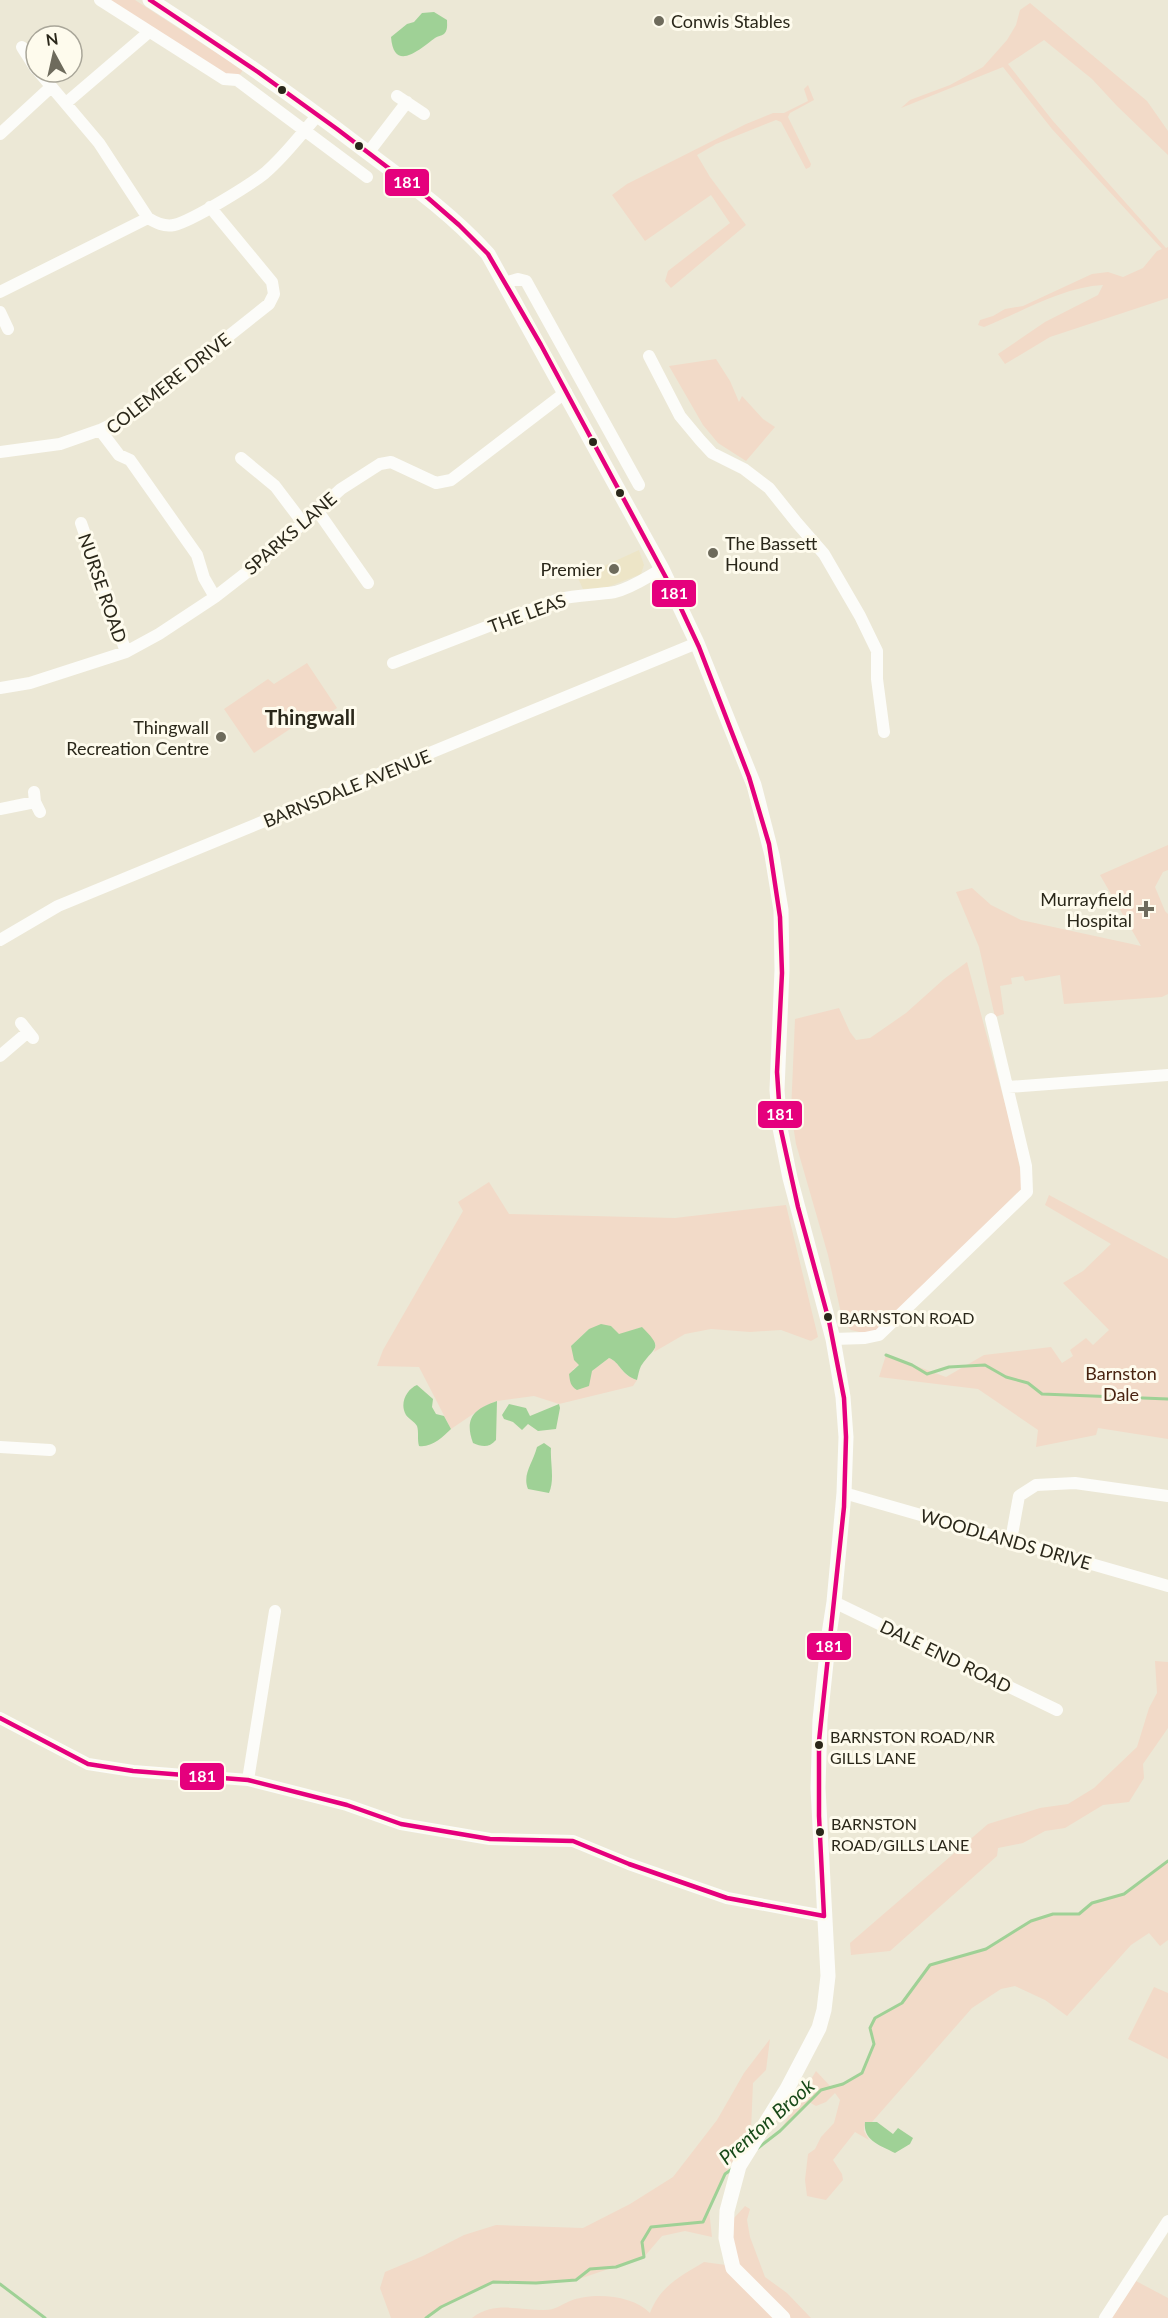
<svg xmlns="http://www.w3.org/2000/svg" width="1168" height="2318" font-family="Lato,sans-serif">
	<rect width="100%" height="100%" fill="#ece8d6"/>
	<path fill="#ede5c7" d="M639,550l5,15 -3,9 -33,13 -25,2 -5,-11z"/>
	<path fill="#f2dac8" d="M108,0h27l108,70 -5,7 -13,-2z
		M1030,3l117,98 21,30v24l-51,-49 -25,-27 -48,-39 -36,24 45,57 113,127 2,-1v51l-118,39 -45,27 -7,-10 47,-32 53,-27 5,-10c-41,2 -81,27 -119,42l-6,-2 2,-5 13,-4 12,-7 18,-3 69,-32 16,-2 15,5 20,-9 14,-17 5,-2 -110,-120 -49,-62 -102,41 9,-8 40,-15 33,-18 24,-27 9,-15 4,-15z
		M808,85l6,15 -24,13 -2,4 23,47 -1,3 -4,2 -25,-47 -5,-2 -60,24 -19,11 13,22 36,48 -75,63 -6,-7 3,-10 62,-48 -19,-28 -66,46 -33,-46 15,-11 119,-60 27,-11h11l24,-12 -4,-12z
		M716,359l14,22 9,21 3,-6 21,23 12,8 -29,34 -28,-18 -15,-18 -34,-59z
		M307,663l30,45 -33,22 -5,-7 -45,30 -30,-44 44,-30 6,5z
		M1168,845v25l-5,2 -8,15 10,24 3,3v80l-6,3 -98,7 -4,-29 -35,6 -2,-5 -12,2 1,6 -12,2 4,28 -9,3 -16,-70 -23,-55 16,-4 19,17 30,15 120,26 -41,-71z
		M967,962l45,168 10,49v9l-140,143 -18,2 -13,-3 -8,-8 -15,-67 -32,-111 -5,-32 4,-93 44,-11 11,24 6,8 14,-2 36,-25 38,-34z
		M489,1182l20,32 166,4 111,-13 32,132 -7,4 -30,-11 -31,2 -39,-3 -26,5 -31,18 2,-7 -14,-18 -23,8 -8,-9 -22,3 -18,17 8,19 -7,5 20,1 17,-13c12,4 11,17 28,22l-4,6 -74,18 -25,-8 -37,5 -12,5 -34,23 -32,-62 -42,-1 6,-16 80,-139 -5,-9z
		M1049,1195l119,64v180l-70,-11 -2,7 -60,12 2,-17 -60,-41 -99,-12 7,-22 60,22 38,-22 67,-8 11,16 11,-7 -3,-6 16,-12 7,7 16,-15 -46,-47 20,-12 28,-27 -66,-39z
		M1155,1661l13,1v66l-25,36 1,14 -15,24 -26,3 -38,23 -20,3 -22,12 -25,5 -1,8 -107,95 -39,4 -1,-12 138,-119 52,-16 28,-4 26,-16 43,-41 12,-39 8,-15z
		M1168,1861v79l-8,6 -11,-13 -18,12 -64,71 -22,-16 -30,-14 -14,3 -29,19 -100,114h-7l-1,9 5,9 -14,-8 -22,28 9,14 1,6 -17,20 -19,-4 -2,-16 3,-26 7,-5 6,-12 13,-14 6,-23 -5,-7 -9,9 -10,4 -7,-4 -29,29 36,-60 15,16 12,-3 19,-11 12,-29 -4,-16 5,-10 27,-15 28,-38 56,-16 45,-28 22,-7h26l13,-11 32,-9z
		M1154,1987l14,6v66l-40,-20z
		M770,2039l-4,31 -13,13 -2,47 -26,44 -16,36 3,27 -27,-6 -23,5 -18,21 -68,23 -40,3 -43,-1 -52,25 -15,11h-35l-11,-30 5,-16 38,-16 41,-21 32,-10 87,3 47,-24 43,-27 44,-57 27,-47z
		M745,2206l5,3 -3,11 3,17 15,40 22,16 24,25h-21l-50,-51 -7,-24 1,-25z
		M704,2262l22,3 50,53h-304c22,-17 47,-8 72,-8 11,0 17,-5 26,-9 23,-9 63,-6 80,12 10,-27 31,-37 54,-51z
		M1136,2281l32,17v20h-56z"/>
	<path fill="#9fd196" d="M434,12l13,8c0,5 1,10 -3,14 -3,2 -6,2 -9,4 -14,10 -41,36 -44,-1l16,-13 7,-2 8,-9z
		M601,1324l10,2 8,8 23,-7c23,23 12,19 -1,39 -2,4 -3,10 -4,14 -16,-5 -17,-18 -28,-22l-17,13 -3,15 -12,4c-7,-4 -7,-9 -8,-16l10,-9 -5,-5 -3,-14 18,-17z
		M417,1385l16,14 -1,8 4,7 8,2 7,13c-8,8 -20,19 -32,17 -2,-7 0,-14 -2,-20 -3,-5 -8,-7 -11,-11 -7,-12 1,-26 11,-30z
		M497,1401l-1,39c-7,8 -14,7 -23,3 -9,-25 1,-34 24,-42z
		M509,1404l17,4 4,8 29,-12 1,4 -4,21 -18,2 -10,-7 -6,6 -9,-8 -9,-3 -2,-4z
		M544,1443l7,5c-1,14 4,32 -2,45l-21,-4c-6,-15 5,-26 9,-42z
		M865,2122h12l16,12 5,-6 15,10 -3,6 -15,9c-15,-8 -32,-12 -30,-31z"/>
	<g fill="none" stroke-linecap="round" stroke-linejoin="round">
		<path stroke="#9fd196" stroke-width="3" d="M886,1355l26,10 15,9 22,-7 36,-2 21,12 22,6 14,11 126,5
			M758,2148l22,-17 41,-41 22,-6 19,-11 12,-29 -4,-16 5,-10 27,-15 28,-38 56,-16 45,-28 22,-7h26l13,-11 32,-9 44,-33
			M0,2284l45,34
			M426,2318l15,-11 52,-25 43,1 40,-3 14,-11 26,-2 28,-10 -2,-15 9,-15 52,-5 22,-48 7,-5"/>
		<path stroke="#fcfcf9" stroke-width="12" d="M100,0l124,79 13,1 130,97
			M22,47l14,22
			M39,72l60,71 49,75c8,5 16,9 26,7 18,-4 76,-40 91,-52 20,-17 36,-39 53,-58
			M397,96l27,18
			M66,103l83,-71
			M0,134l51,-47
			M368,153l39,-51
			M210,207l62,75 2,12 -5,10 -141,112 -28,14 19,25 11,5 67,95 7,23 11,19
			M505,283l13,-4 8,2 113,204
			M0,292l148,-74
			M0,312l8,17
			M649,356l31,60 20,24 12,13 32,16 25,19 28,35 27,31 36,62 17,35v28l7,53
			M0,452l60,-8 40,-14
			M241,458l34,28 28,37
			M317,510l51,73
			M81,523l45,129
			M393,663l166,-64c19,-4 37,-4 56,-7 17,-4 32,-15 47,-23
			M0,688l30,-5 96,-31 33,-18 56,-37 45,-35 81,-73 39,-25 11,-2 45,21 15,-3 115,-88
			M34,792l1,10 5,10
			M0,809l35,-7
			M0,940l58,-34 639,-263
			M21,1023l12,15
			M0,1056l28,-24
			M1008,1087l160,-12
			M833,1339l32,-1 14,-3 148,-143 -1,-26 -35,-147
			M0,1447l50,3
			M844,1493l324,93
			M1011,1540l8,-44 17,-11 39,-2 93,13
			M834,1602l223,108
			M0,1718l88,46 45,7 115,9 99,25 54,19 89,15 83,2 56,23 98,34 97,18
			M248,1780l27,-169
			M1105,2318l63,-97"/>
		<path stroke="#fcfcf9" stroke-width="15" d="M150,0c73,47 144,96 213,149 44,33 88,64 125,105l174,315 35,74 57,142 18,70 9,55 1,60 -5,120 3,38 10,50 43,161 10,58 3,40 -2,56 -10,109 -5,32 -9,86 -2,68 10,188 -4,34 -5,18 -32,61 -48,77 -12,45 -1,27 7,30 50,50"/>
		<defs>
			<path id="bus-1" d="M150,0l108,72 79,57 91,69 31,27 29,29 53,91 130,242 28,60 50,130 20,67 11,73 2,56 -5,99 4,58 17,77 31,114 15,77 2,39 -2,70 -25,234v75l5,100
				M0,1718l88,46 45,7 115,9 99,25 54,19 89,15 83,2 56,23 98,34 97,18"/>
		</defs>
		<use href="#bus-1" stroke="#fefbed" stroke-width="9"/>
		<use href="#bus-1" stroke="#e5007d" stroke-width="4.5"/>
	</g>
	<g fill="#6e6b5c" stroke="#fefbed" stroke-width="2">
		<circle cx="659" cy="21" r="6"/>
		<circle cx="713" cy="553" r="6"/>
		<circle cx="614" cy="569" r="6"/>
		<circle cx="221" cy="737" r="6"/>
		<path d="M1143 900h6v6h6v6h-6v6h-6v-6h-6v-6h6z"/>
	</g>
	<g fill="#2a271a" stroke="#fefbed" stroke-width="2">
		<circle cx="282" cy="90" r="5"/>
		<circle cx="359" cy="146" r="5"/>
		<circle cx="593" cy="442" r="5"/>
		<circle cx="620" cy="493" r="5"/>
		<circle cx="828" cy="1317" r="5"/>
		<circle cx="819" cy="1745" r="5"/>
		<circle cx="820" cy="1832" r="5"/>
	</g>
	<g text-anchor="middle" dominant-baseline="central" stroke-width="6" stroke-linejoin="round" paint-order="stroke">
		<g font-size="16" fill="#2a271a" stroke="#fefbed" text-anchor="start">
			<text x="839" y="1317">BARNSTON ROAD</text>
			<text x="830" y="1736">BARNSTON ROAD/NR<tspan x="830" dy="21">GILLS LANE</tspan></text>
			<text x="831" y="1823">BARNSTON<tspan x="831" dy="21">ROAD/GILLS LANE</tspan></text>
		</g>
		<g font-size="18" fill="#2a271a" stroke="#fefbed" text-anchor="end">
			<text x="671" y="21" text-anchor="start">Conwis Stables</text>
			<text x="725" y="543" text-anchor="start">The Bassett<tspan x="725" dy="21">Hound</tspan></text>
			<text x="602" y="569">Premier</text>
			<text x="209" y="727">Thingwall<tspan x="209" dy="21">Recreation Centre</tspan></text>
			<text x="1132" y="899">Murrayfield<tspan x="1132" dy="21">Hospital</tspan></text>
		</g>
		<g font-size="18" fill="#2a271a" stroke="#fefbed">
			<text transform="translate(168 383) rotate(-38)">COLEMERE DRIVE</text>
			<text transform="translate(290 533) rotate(-41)">SPARKS LANE</text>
			<text transform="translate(103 588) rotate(71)">NURSE ROAD</text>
			<text transform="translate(527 613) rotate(-20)">THE LEAS</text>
			<text transform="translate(347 788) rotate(-22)">BARNSDALE AVENUE</text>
			<text transform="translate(1006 1539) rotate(16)">WOODLANDS DRIVE</text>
			<text transform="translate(946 1656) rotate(26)">DALE END ROAD</text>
		</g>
		<g font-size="18" fill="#492411" stroke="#fefbed">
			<text x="1121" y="1373">Barnston<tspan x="1121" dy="21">Dale</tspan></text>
		</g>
		<g font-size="20" font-style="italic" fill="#174918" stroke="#fefbed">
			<text transform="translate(766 2121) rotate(-41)">Prenton Brook</text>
		</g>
		<g font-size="21" font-weight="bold" fill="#2a271a" stroke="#fefbed">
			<text x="310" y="716">Thingwall</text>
		</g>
	</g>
	<g stroke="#fefbed" stroke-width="2">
		<rect x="384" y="168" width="46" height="29" rx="6" fill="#e5007d"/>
		<rect x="651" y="579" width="46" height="29" rx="6" fill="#e5007d"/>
		<rect x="757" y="1100" width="46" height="29" rx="6" fill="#e5007d"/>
		<rect x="806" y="1632" width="46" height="29" rx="6" fill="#e5007d"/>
		<rect x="179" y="1762" width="46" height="29" rx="6" fill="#e5007d"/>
	</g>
	<g font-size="16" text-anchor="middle" font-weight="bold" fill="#fff">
		<text x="407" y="188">181</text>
		<text x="674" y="599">181</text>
		<text x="780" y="1120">181</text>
		<text x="829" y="1652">181</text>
		<text x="202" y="1782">181</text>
	</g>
	<g transform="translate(54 54) rotate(352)"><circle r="28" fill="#fefbed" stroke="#a9a699" stroke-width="1.5"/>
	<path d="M0-4.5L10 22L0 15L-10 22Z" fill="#6e6b5c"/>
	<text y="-9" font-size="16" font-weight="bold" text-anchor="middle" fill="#2a271a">N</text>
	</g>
</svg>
